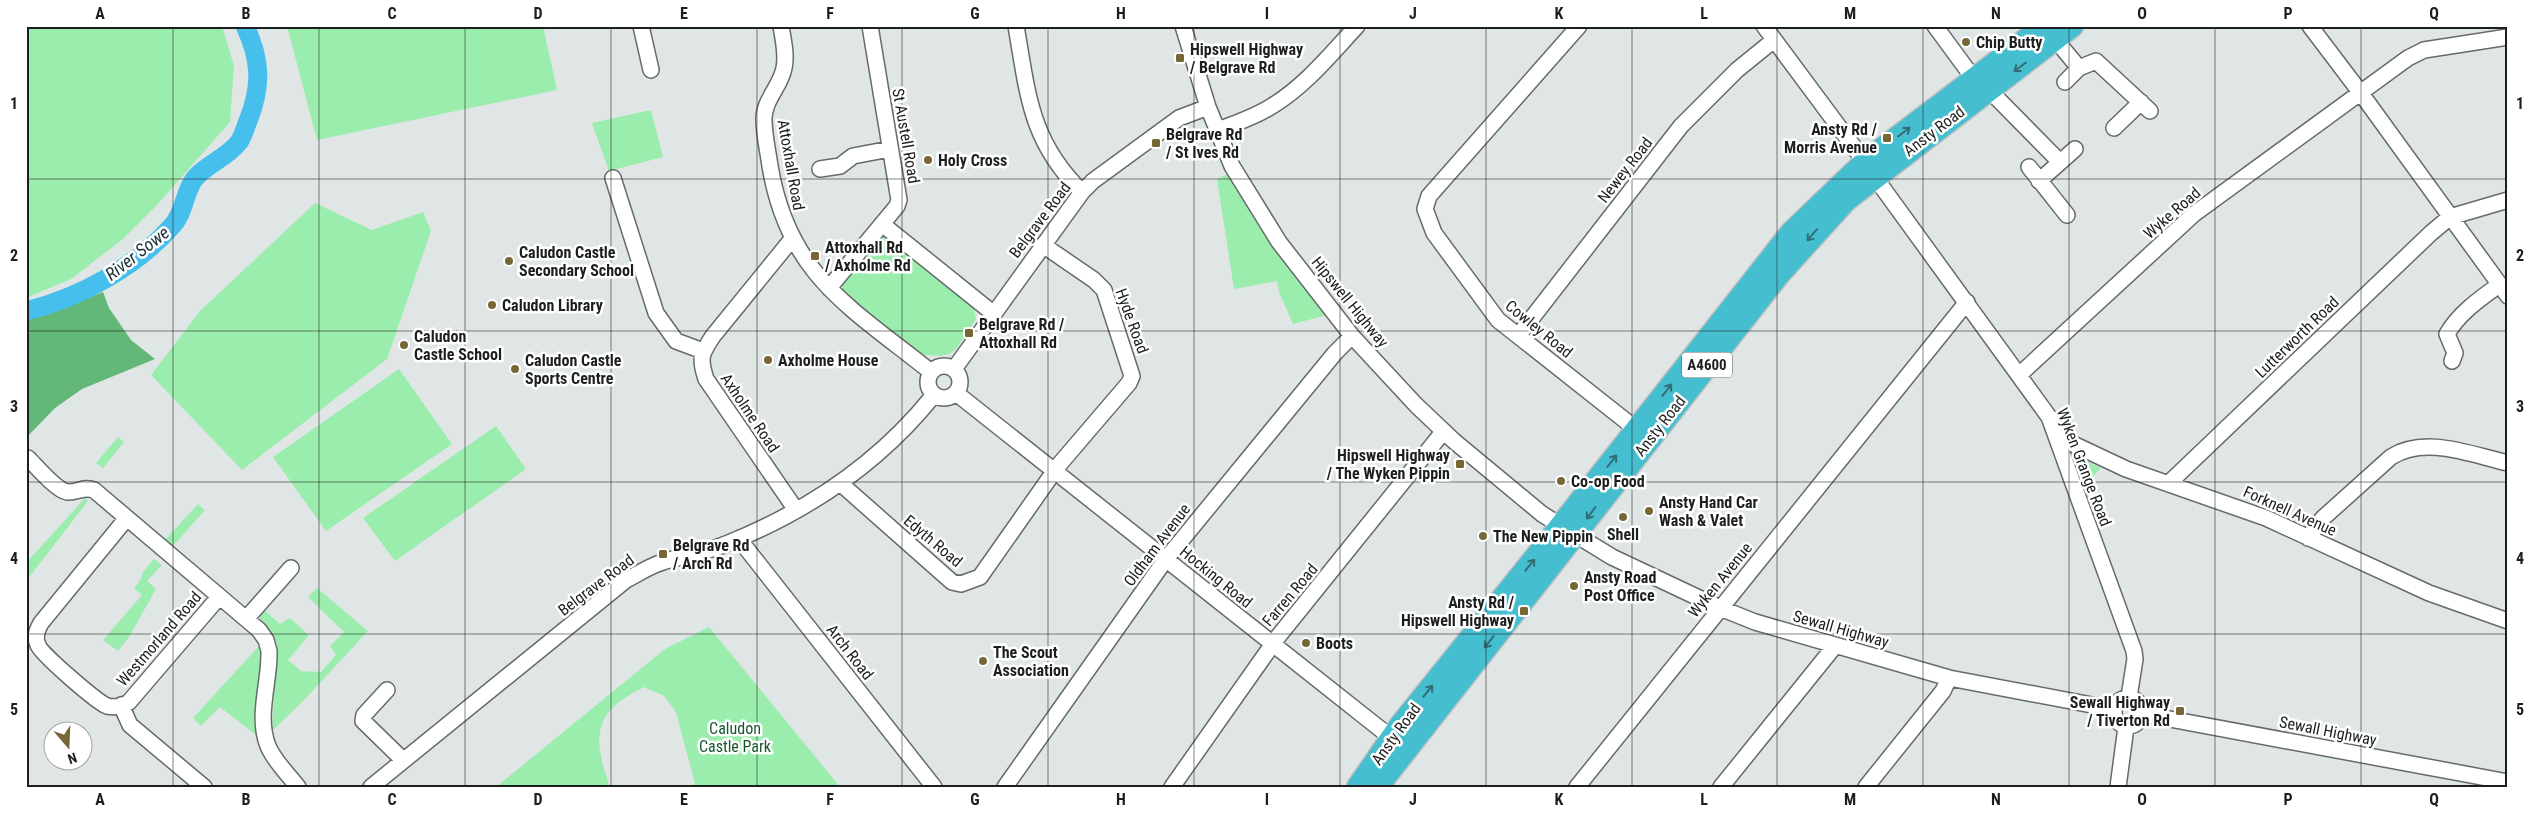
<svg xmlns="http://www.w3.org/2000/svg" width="2534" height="813" font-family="'Roboto Condensed',sans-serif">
	<rect width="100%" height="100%" fill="#e0e6e5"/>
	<path fill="#9bedad" d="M26,26h196l12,40 -4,56 -74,84 -33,33 -52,40 -45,19z
		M287,26h256l14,64 -240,50z
		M651,110l12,47 -54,14 -17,-48z
		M1228,174l27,45 72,96 -34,9 -14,-32 -2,-11 -43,8 -17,-110z
		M315,203l57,27 51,-18 8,19 -44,128 -145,111 -91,-95 49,-64z
		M879,236l11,1 83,68 3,14 -20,30 -7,5 -8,2 -25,-2 -73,-62 -1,-9z
		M399,369l53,75 -126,87 -53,-74z
		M496,426l30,43 -131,92 -32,-43z
		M118,437l6,5 -21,26 -7,-5z
		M2087,462l14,6 -18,19 -8,-20 3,-4z
		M85,498l3,3 -61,79 -1,-5 3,-3 -3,-4v-5z
		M198,504l7,6 -32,36 -8,-6z
		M154,559l8,6 -15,16 9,8 -27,48 -11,14 -15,-11 39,-45 -8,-7 6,-7 3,-9z
		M317,588l51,43 -65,70 -31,30 5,-87 -4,-9 -13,-17 3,-9 17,15 10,-6 19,17 -21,25 13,11 20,1 15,-17 -6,-9 14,-14 -36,-35z
		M709,627l131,160h-152l7,-3 -19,-72 -12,-16 -20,-9c-51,25 -52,49 -34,100h-114l169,-138z
		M259,646l2,10 -6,78 -35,-27 -19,19 -8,-8z"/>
	<path fill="#63b778" d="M103,292l6,16 22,32 24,19 -73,30 -27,19 -29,30v-120l17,-2z"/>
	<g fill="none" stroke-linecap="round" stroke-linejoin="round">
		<path stroke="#47bfed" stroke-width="19" d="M26,311c53,-13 110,-44 146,-85 13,-14 12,-34 23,-48 12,-14 33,-21 44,-36 4,-5 6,-14 9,-21 14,-35 13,-61 -3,-95"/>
		<defs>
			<path id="minor" d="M641,26l10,44
				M781,26c2,14 6,28 3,42 -3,18 -21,33 -20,52 0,15 4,31 6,46 18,109 80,141 161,206
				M1016,26c12,69 14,115 66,166
				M1183,26l25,81 24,59 47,76 73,94 64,69 38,36 88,73 70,43 108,51 35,14 194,56 164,31
				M1579,26l-150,170 -4,13 9,24 64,87 138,109
				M1764,26l101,136
				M1935,26l39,53
				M2310,26l50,66 148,204
				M2055,39l24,29
				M2065,82l14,-14 17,-7 54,50
				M1989,90l71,72
				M2114,128l27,-26
				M1218,130c18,-7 37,-13 54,-24 33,-20 58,-51 85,-80
				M2029,167l38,48
				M820,169l20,-3 13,-10 37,-7
				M1874,176l175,241 85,234 1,8 -6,38
				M613,178l43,135 20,28 27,10
				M2039,181l36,-32
				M882,224l112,90
				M792,239l-79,97c-12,18 -14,22 -7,43l90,131
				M829,288l68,-82 2,-6 -29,-174
				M1518,336l163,-210 56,-56 37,-30
				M2452,361l3,-8 -8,-19c12,-21 34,-36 52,-49
				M928 382a16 16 0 1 1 32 0a16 16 0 1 1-32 0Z
				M954,369l128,-177 11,-11 86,-63 29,-11
				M2019,375l175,-161 214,-156 16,-8 84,-13
				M956,393l428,339
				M2056,436l70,33 140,49 163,75 79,28
				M28,458c8,8 28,32 39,34 10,1 17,-6 27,-2l165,140 7,10 3,11c1,31 -13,65 -1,95 6,15 20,28 30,41
				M840,483l112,99 9,2 19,-7 78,-111 71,-83 3,-7 -28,-86 -10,-10 -51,-35
				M2168,484l263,-251 19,-16 58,-17
				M126,519l-85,104c-4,7 -7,14 -3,22 3,9 59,57 69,61 7,2 16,0 22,-4l90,-105
				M2308,538l15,-20 68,-61c34,-22 81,-2 117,6
				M739,539l195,248
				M246,619l45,-51
				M387,690l-23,25 -1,6 40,39
				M2114 712a14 14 0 1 1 28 0a14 14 0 1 1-28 0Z
				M121,705l9,20 74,62
				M2143,714l365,68
				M371,787l255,-207c12,-6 22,-13 34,-17 22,-8 45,-10 66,-19 80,-32 153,-81 207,-148
				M1005,787l161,-228 169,-206 17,-17
				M1172,787l105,-149 166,-206
				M1577,787l390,-485
				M1721,787l113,-140
				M1866,787l77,-96 6,-13
				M2118,787l8,-60"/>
			<path id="highway" d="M1358,787l42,-61 160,-199 231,-294 74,-71 179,-136
				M1377,787l402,-513 67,-74 226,-174"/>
		</defs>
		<use href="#minor" stroke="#656b6a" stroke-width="18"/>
		<use href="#highway" stroke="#c0c0c0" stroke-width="25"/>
		<use href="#minor" stroke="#fff" stroke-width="15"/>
		<use href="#highway" stroke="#45becf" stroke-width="22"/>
	</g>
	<defs><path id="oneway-shaft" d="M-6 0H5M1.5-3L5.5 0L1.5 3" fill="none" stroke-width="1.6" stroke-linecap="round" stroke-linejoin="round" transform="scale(1.25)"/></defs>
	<g stroke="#316e77">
		<use href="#oneway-shaft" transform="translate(2020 67) rotate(143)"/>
		<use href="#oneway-shaft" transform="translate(1904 132) rotate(-37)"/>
		<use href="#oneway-shaft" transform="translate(1812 235) rotate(131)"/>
		<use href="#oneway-shaft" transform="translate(1667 390) rotate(-52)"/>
		<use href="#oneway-shaft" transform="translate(1612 461) rotate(-52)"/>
		<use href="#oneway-shaft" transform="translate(1591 513) rotate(127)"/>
		<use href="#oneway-shaft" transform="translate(1530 565) rotate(-51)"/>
		<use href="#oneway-shaft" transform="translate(1489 642) rotate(128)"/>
		<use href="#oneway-shaft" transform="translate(1428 691) rotate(-51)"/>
	</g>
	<path fill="none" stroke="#1d1f1f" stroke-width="1" stroke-opacity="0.55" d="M173,26v761M319,26v761M465,26v761M611,26v761M757,26v761M902,26v761M1048,26v761M1194,26v761M1340,26v761M1486,26v761M1632,26v761M1777,26v761M1923,26v761M2069,26v761M2215,26v761M2361,26v761M26,179h2482M26,331h2482M26,482h2482M26,634h2482"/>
	<g fill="#776735" stroke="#fff" stroke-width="2">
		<circle cx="1966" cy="42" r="5"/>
		<rect x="1175" y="53" width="10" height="10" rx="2.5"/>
		<rect x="1882" y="133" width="10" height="10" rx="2.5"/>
		<rect x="1151" y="138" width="10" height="10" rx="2.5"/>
		<circle cx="928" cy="160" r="5"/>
		<rect x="810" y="251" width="10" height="10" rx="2.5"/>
		<circle cx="509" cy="261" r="5"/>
		<circle cx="492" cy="305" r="5"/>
		<rect x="964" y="328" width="10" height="10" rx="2.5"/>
		<circle cx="404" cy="345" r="5"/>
		<circle cx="768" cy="360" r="5"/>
		<circle cx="515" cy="369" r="5"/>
		<rect x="1455" y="459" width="10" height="10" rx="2.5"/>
		<circle cx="1561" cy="481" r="5"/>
		<circle cx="1649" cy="511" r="5"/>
		<circle cx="1623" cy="517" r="5"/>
		<circle cx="1483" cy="536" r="5"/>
		<rect x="658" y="549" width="10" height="10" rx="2.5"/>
		<circle cx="1574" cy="586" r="5"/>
		<rect x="1519" y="606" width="10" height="10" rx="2.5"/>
		<circle cx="1306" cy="643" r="5"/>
		<circle cx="983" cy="661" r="5"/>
		<rect x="2175" y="706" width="10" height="10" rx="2.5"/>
	</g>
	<g text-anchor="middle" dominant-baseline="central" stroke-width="5" stroke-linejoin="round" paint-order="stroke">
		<rect fill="#fff" stroke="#616262" stroke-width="1" x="1682" y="352.5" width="50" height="25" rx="4"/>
		<g font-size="15" font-weight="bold" fill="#1d1f1f">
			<text x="1707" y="365">A4600</text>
		</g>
		<g font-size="16" font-weight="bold" fill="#1d1f1f" stroke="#fff" text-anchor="start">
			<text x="1976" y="42">Chip Butty</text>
			<text x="1190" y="49">Hipswell Highway<tspan x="1190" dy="18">/ Belgrave Rd</tspan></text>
			<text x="1877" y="129" text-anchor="end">Ansty Rd /<tspan x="1877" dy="18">Morris Avenue</tspan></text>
			<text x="1166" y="134">Belgrave Rd<tspan x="1166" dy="18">/ St Ives Rd</tspan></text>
			<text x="938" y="160">Holy Cross</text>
			<text x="825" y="247">Attoxhall Rd<tspan x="825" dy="18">/ Axholme Rd</tspan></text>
			<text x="519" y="252">Caludon Castle<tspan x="519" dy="18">Secondary School</tspan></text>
			<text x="502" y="305">Caludon Library</text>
			<text x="979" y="324">Belgrave Rd /<tspan x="979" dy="18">Attoxhall Rd</tspan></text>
			<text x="414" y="336">Caludon<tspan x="414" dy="18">Castle School</tspan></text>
			<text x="525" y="360">Caludon Castle<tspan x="525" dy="18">Sports Centre</tspan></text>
			<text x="778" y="360">Axholme House</text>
			<text x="1450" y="455" text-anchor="end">Hipswell Highway<tspan x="1450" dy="18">/ The Wyken Pippin</tspan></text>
			<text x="1571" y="481">Co-op Food</text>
			<text x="1659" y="502">Ansty Hand Car<tspan x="1659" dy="18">Wash &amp; Valet</tspan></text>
			<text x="1623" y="534" text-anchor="middle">Shell</text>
			<text x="1493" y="536">The New Pippin</text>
			<text x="673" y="545">Belgrave Rd<tspan x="673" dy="18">/ Arch Rd</tspan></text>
			<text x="1584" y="577">Ansty Road<tspan x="1584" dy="18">Post Office</tspan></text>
			<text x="1514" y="602" text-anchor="end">Ansty Rd /<tspan x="1514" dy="18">Hipswell Highway</tspan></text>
			<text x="1316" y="643">Boots</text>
			<text x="993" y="652">The Scout<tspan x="993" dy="18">Association</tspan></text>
			<text x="2170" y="702" text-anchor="end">Sewall Highway<tspan x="2170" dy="18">/ Tiverton Rd</tspan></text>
		</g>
		<g font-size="16" fill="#1d1f1f" stroke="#fff">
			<text transform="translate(1934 131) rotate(-37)">Ansty Road</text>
			<text transform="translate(906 136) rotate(80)">St Austell Road</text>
			<text transform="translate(791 165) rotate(80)">Attoxhall Road</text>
			<text transform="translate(1625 170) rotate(-52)">Newey Road</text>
			<text transform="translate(2172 213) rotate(-41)">Wyke Road</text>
			<text transform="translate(1040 220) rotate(-53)">Belgrave Road</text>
			<text transform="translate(1350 302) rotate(51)">Hipswell Highway</text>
			<text transform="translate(1132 321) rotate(70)">Hyde Road</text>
			<text transform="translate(1539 329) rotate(39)">Cowley Road</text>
			<text transform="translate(2297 337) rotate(-44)">Lutterworth Road</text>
			<text transform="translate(750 413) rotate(56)">Axholme Road</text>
			<text transform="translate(1660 426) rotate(-52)">Ansty Road</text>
			<text transform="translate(2084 467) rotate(69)">Wyken Grange Road</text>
			<text transform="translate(2290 511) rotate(24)">Forknell Avenue</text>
			<text transform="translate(933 541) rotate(40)">Edyth Road</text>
			<text transform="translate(1157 545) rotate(-53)">Oldham Avenue</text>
			<text transform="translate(1216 577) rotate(39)">Hocking Road</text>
			<text transform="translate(1720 580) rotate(-51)">Wyken Avenue</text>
			<text transform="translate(596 585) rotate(-37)">Belgrave Road</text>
			<text transform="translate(1290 595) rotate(-50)">Farren Road</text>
			<text transform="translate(1841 629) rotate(16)">Sewall Highway</text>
			<text transform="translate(159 639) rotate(-49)">Westmorland Road</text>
			<text transform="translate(850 652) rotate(52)">Arch Road</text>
			<text transform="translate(2328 731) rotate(11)">Sewall Highway</text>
			<text transform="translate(1396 734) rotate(-54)">Ansty Road</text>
		</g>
		<g font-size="16" fill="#19562c" stroke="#fff">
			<text x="735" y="728">Caludon<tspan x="735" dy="18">Castle Park</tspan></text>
		</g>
		<g font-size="18" font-style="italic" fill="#1b2f38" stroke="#fff">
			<text transform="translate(137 253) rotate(-38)">River Sowe</text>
		</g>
	</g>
	<rect width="2534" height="813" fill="none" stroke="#ffffff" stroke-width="55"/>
	<g transform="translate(68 746) rotate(161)"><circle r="24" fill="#ffffff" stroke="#a5a5a5"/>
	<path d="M0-4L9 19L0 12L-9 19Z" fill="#776735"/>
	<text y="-8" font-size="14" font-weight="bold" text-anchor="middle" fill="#1d1f1f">N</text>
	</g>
	<rect x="28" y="28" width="2478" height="758" fill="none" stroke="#1d1f1f" stroke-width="2"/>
	<g font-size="16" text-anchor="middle" font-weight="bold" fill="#1d1f1f">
		<text x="100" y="19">A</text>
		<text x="246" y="19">B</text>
		<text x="392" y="19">C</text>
		<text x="538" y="19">D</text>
		<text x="684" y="19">E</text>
		<text x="830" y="19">F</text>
		<text x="975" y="19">G</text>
		<text x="1121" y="19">H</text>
		<text x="1267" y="19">I</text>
		<text x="1413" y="19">J</text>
		<text x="1559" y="19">K</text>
		<text x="1704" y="19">L</text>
		<text x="1850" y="19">M</text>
		<text x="1996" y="19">N</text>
		<text x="2142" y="19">O</text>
		<text x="2288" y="19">P</text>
		<text x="2434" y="19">Q</text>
		<text x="14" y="109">1</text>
		<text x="2520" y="109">1</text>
		<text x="14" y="261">2</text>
		<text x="2520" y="261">2</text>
		<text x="14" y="412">3</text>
		<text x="2520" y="412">3</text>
		<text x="14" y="564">4</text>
		<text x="2520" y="564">4</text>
		<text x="14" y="715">5</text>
		<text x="2520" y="715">5</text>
		<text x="100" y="805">A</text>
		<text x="246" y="805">B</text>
		<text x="392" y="805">C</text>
		<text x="538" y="805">D</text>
		<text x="684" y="805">E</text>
		<text x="830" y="805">F</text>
		<text x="975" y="805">G</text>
		<text x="1121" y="805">H</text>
		<text x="1267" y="805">I</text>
		<text x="1413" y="805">J</text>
		<text x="1559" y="805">K</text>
		<text x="1704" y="805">L</text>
		<text x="1850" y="805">M</text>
		<text x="1996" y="805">N</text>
		<text x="2142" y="805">O</text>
		<text x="2288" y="805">P</text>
		<text x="2434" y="805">Q</text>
	</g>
</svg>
